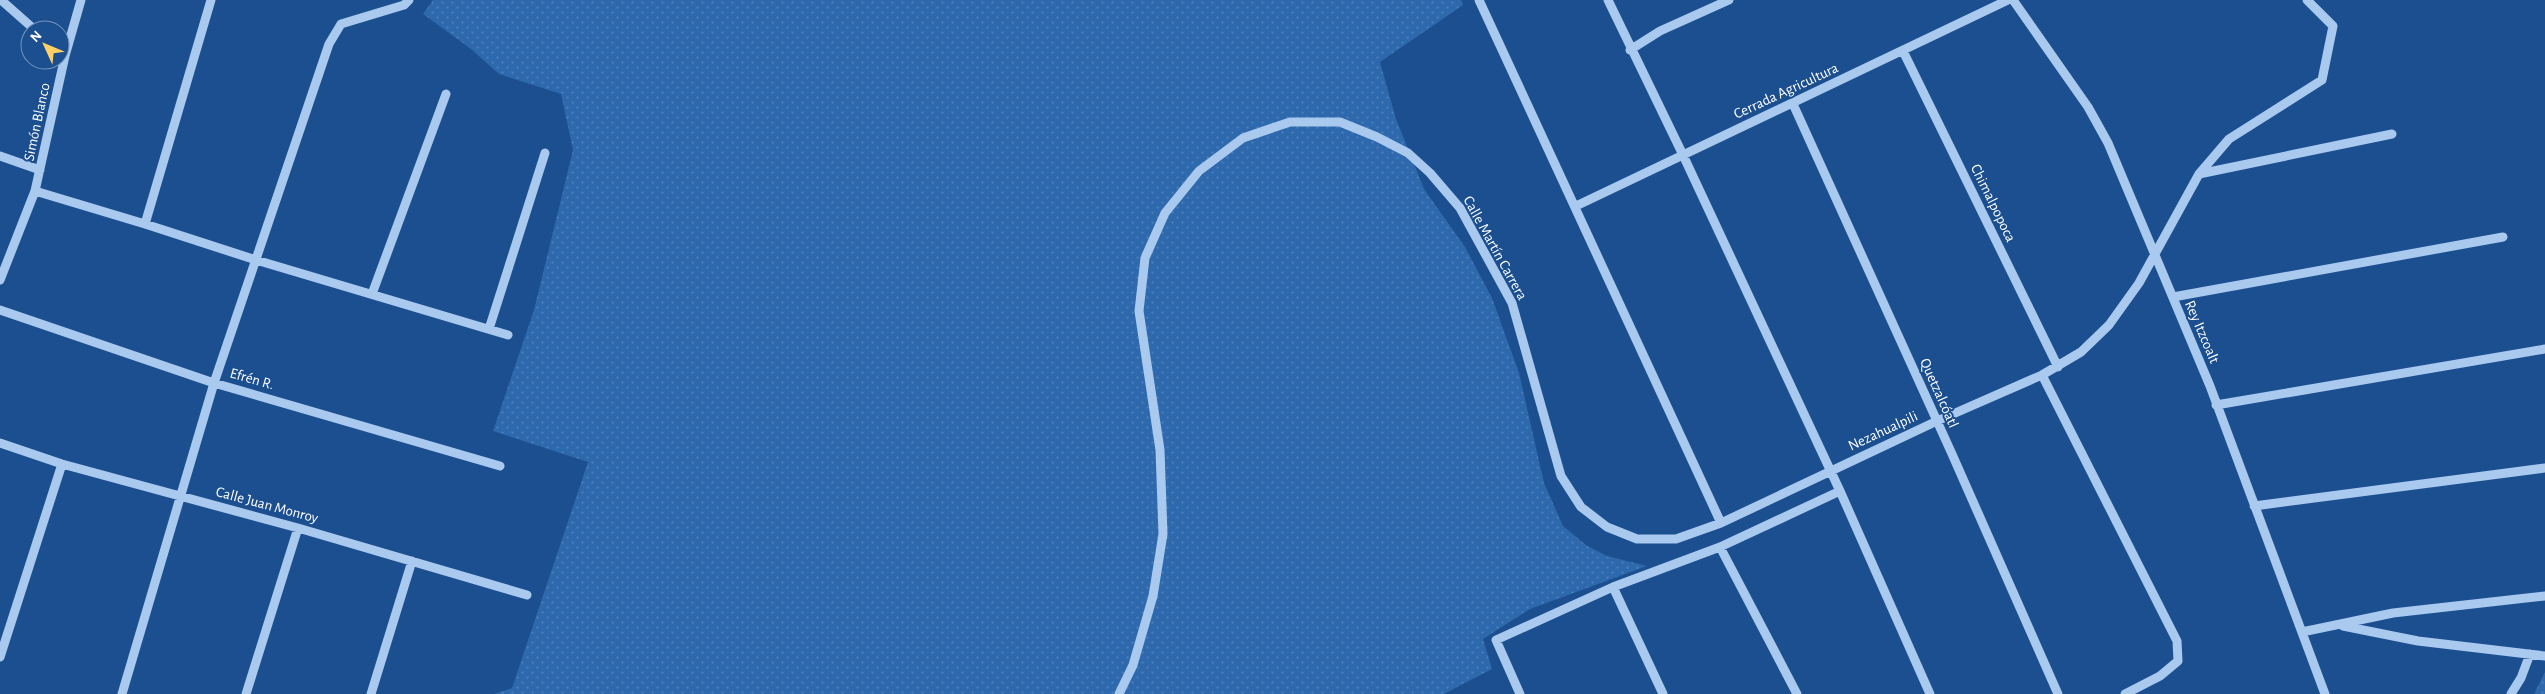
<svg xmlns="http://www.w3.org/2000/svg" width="2545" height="694" font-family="'Alegreya Sans',sans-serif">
	<defs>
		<pattern id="grass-dots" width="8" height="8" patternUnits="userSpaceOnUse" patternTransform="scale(1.25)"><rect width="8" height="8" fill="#2e69ad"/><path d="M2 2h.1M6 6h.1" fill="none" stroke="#4d80b9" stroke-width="1.8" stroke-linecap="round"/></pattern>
	</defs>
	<rect width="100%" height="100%" fill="#1b4f8f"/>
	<path fill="url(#grass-dots)" d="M433,0h1028l2,5 -83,57 16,57 28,70 41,58 27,51 27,75 25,110 19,43 23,19 21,11 40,10 -117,43 -47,30 9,30 -48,25h-950l18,-6 76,-226 -95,-31 41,-121 39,-160 -12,-56 -62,-20 -28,-25 -48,-35z
		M2545,672v22h-11z"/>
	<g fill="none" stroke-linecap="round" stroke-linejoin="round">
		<path stroke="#a9c9ee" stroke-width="9" d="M1,0l34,30
			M1479,0l242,523
			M1608,0l75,155 157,336 90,203
			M2013,0l75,107 20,36 102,243 115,308
			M1630,50l30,-19 69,-31
			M1903,51l155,316
			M1793,104l159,350 106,240
			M0,156l40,14
			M2199,174l193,-40
			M35,191l110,33 111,36 252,75
			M1576,206l432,-206
			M145,224l66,-224
			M0,280l35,-89 30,-135 16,-56
			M372,294l74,-200
			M2173,297l330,-60
			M0,310l214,73 286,83
			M489,329l56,-176
			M2042,375l135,266 1,20 -18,15 -35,18
			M2216,405l329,-56
			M0,443l62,21 236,64 229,67
			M2254,506l291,-38
			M1720,547l77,147
			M1613,587l50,107
			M2343,626l75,15 127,15
			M2302,632l91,-19 152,-17
			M0,657l62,-193
			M122,694l92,-311 115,-339 12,-20 63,-19 5,-5
			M246,694l52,-166
			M371,694l41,-133
			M1119,694l14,-29 20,-69 10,-62 -3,-84 -21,-139 6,-53 20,-45 34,-42 44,-33 47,-16h50l37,15 31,16 22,20 30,35 52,95 49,173 20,31 26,20 30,12h39l45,-16 216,-102 105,-46 39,-23 28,-27 30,-42 60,-109 30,-35 93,-59 11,-54 -26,-26
			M1520,694l-24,-54 117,-53 107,-40 120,-56
			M2511,694l10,-16 9,-24"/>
	</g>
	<g text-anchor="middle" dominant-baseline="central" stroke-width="4" stroke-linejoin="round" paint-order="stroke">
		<g font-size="15" fill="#fff" stroke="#1b4f8f">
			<text transform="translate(1786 91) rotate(-25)">Cerrada Agricultura</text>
			<text transform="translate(37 122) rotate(-78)">Simón Blanco</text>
			<text transform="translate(1993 203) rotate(64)">Chimalpopoca</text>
			<text transform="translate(1495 248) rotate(61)">Calle Martín Carrera</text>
			<text transform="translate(2202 332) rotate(67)">Rey Itzcoalt</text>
			<text transform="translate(252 379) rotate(16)">Efrén R.</text>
			<text transform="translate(1939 393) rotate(66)">Quetzalcóatl</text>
			<text transform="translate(1883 431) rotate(-25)">Nezahualpili</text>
			<text transform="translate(267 505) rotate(15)">Calle Juan Monroy</text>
		</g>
	</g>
	<g transform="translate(45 45) rotate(314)"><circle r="24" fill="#1b4f8f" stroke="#7695bc"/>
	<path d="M0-4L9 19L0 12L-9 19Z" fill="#ffd166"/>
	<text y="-8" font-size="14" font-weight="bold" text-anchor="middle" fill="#ffffff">N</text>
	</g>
</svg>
